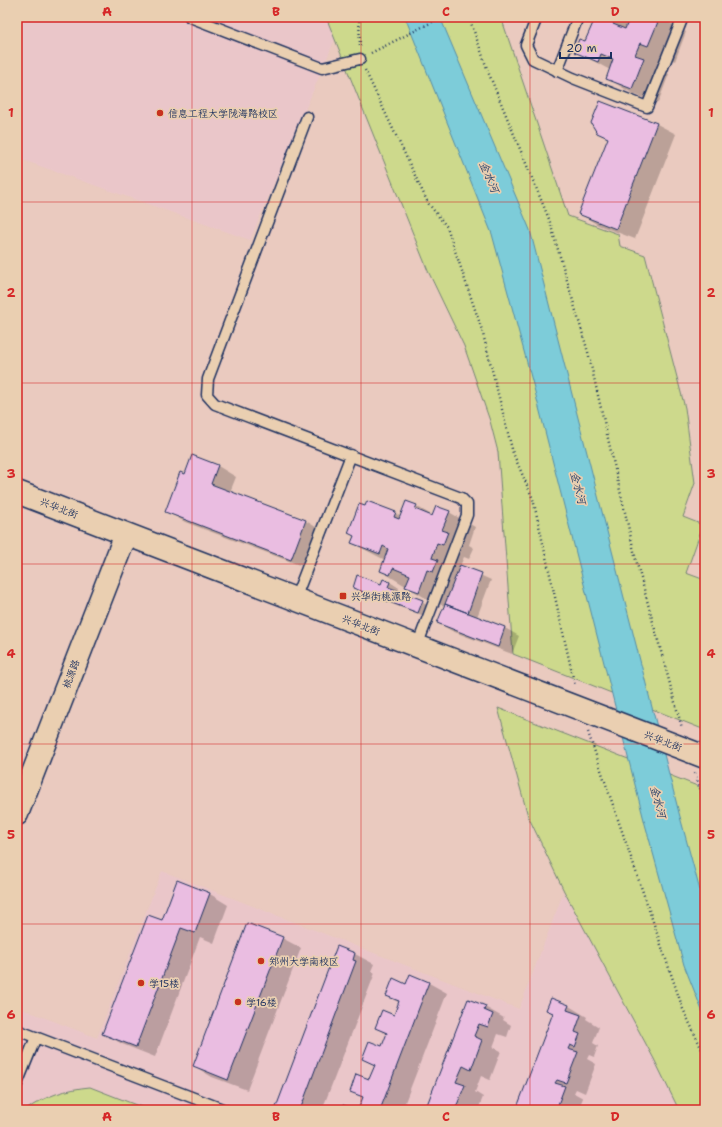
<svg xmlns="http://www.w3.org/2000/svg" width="722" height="1127" font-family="'Shantell Sans','LXGW WenKai TC',sans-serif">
	<rect width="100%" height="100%" fill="#eacabf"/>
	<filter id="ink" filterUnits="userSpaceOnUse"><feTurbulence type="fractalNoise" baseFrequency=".025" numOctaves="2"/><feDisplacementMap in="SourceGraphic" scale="8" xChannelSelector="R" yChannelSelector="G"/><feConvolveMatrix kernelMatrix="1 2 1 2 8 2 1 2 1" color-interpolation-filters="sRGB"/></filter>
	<g filter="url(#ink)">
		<path fill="#eac6c9" d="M17,17h309l9,22 -85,201 -233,-82z
			M162,871l357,138 45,-118 33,12 108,207h-688v-103l80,31z"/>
		<path fill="#cdd98c" stroke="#748475" d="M326,17h175l67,199 50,18 2,12 25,9 40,153 10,75 -12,34 20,8 -17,48 19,7v150l-192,-76 -15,-202 -8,-31 -26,-75 -36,-75z
			M498,708l207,81v321h-26l-25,-51 -90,-168 -36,-75z
			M90,1087l59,23h-123c18,-14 41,-21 64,-23z"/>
		<path fill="#7dccd9" stroke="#568da8" d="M405,17h35l90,213 149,583 26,96v109l-21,-53 -39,-141 -111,-436 -42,-154z"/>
		<path fill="#0003" d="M588,17h31l10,5 2,-5h29l26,15 -11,29 -9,-4 -5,13 8,4 -11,29 -25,-9 -26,-16 3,-8 -35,-19 11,-8 8,-20z
			M601,102l56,22 19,10 -41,105 -37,-14 -18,-11 29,-75 -11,-6z
			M218,466l18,11 -6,15 76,29 18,11 -14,37 -125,-47 -19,-11 19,-36z
			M416,506l17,10 16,-4 26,15 -6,18 5,3 -5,11 -5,-2 -4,9 31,14 -14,37 28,11 14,8 -7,18 -60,-23 -14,-8 7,-17 -13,-4 -51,-31 4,-11 -33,-17 43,-30 6,4z
			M705,566v9l-3,-2z
			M390,582l9,6 -1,4 34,15 -5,10 -64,-24 -9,-5 27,-2z
			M177,882l33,12 18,11 -14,38 -14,-6 -45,120 -33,-13 -19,-11 59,-112z
			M282,938l19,10 -54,142 -35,-13 -18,-11z
			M338,947l17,7 19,10 -3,7 4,2 -53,137h-46z
			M429,983l18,10 -45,117h-43l4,-12 -12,-7 19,-10 6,-15 -13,-7 20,-11 5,-13 -12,-7 19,-12 5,-13 -13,-7 20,-11z
			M468,1000l17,7 19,11 -1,2 8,5 -4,12 -9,-3 -5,13 8,4 -11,29 -9,-4 -6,16 8,5 -5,13h-52z
			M551,1000l18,6 18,11 -1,2 13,8 -6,16 5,3 -4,11 -5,-2 -2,4 9,5 -11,29 -9,-4 -2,4 9,5 -5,12h-61l37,-96 -7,-4z"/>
		<path fill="#eabde1" stroke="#1b2f5e" d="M587,17h29l-3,7 12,5 5,-12h30l-12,29 -8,-3 -5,12 9,3 -12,31 -26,-10 7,-20 -12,-5 -3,8 -24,-10 5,-13 6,2 8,-18 -7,-3z
			M600,101l57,22 -41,106 -38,-15 30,-76 -11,-5 -6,-10z
			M192,455l26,10 -7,19 95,36 -15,40 -126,-48 15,-40 5,2z
			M367,501l29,11 -2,5 5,2 7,-18 11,4 -2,4 17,7 4,-10 14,5 -8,19 6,2 -5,13 -6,-2 -5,15 6,2 -5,12 -6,-2 -8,22 -14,-5 5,-12 -17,-7 -3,7 -10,-4 8,-22 -5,-3 -3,8 -29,-11 3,-7 -6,-3 11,-29 6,2z
			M460,565l22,8 -14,40 -23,-9z
			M357,575l24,9 2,-5 7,3 -2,5 35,13 -5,13 -65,-25z
			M445,604l60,23 -7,20 -61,-24z
			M177,880l33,13 -15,40 -14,-5 -45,119 -34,-13 46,-119 14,5z
			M247,923l36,14 -55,143 -35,-14z
			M337,946l18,7 -2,7 3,1 -56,149h-25z
			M410,974l19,8 -49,128h-22l5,-13 -13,-5 6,-18 13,5 6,-14 -13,-6 7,-18 13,5 5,-13 -12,-5 7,-18 12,5 5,-14 -13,-5 7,-18 13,6z
			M551,998l18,7 -2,5 14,5 -6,17 5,2 -5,13 -5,-2 -2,4 10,3 -12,31 -9,-3 -2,3 10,3 -9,24h-40l37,-97 -7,-3z
			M468,999l18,7 -2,4 9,4 -5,13 -9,-3 -5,12 8,4 -11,30 -8,-4 -7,16 9,3 -10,25h-30z
			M343,1105l14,5h-16z"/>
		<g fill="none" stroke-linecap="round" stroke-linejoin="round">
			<defs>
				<path id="service" d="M190,17l132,51 38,-9
					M537,17l-11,28 7,14 40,19 74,29 36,-90
					M557,71l21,-54
					M307,117l-99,262 -1,16 8,9 246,94 6,6v11l-50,131
					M295,599l56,-144
					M17,1030l208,80
					M17,1084l19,-47"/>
				<path id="tertiary" d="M17,492l688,265
					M17,814l109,-280"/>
			</defs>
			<use href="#service" stroke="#1b2f5e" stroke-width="13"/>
			<use href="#tertiary" stroke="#1b2f5e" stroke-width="25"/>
			<path stroke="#1b2f5e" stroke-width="2.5" stroke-dasharray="1 3" stroke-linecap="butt" d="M359,17l1,29
				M469,17l20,57 60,145 39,133 48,208 46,168
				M371,53l71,-36
				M365,70l63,133 19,24 35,103 31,123 20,46 42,187
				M588,732l95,277 22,47
				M695,773l10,31"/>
			<use href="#service" stroke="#eacfb1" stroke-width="10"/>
			<use href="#tertiary" stroke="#eacfb1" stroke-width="22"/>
		</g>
	</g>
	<path fill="none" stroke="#d62828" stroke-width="1" stroke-opacity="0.55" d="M192,17v1093M361,17v1093M530,17v1093M17,202h688M17,383h688M17,564h688M17,744h688M17,924h688"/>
	<g fill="#c8321e" stroke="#eacfb1" stroke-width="1.5">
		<circle cx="160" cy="113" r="4"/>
		<rect x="339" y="592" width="8" height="8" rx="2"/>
		<circle cx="261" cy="961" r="4"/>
		<circle cx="141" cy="983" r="4"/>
		<circle cx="238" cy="1002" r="4"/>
	</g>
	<g text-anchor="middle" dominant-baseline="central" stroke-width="3.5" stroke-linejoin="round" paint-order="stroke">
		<g font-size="10" fill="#1b2f5e" stroke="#eacfb1" text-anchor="start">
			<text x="168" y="113">信息工程大学陇海路校区</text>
			<text x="351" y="596">兴华街桃源路</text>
			<text x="269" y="961">郑州大学南校区</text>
			<text x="149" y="983">学15楼</text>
			<text x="246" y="1002">学16楼</text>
		</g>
		<g font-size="10" fill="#1b2f5e" stroke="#eacfb1">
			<text transform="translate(59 508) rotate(21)">兴华北街</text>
			<text transform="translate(361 625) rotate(21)">兴华北街</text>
			<text transform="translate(71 674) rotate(-69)">桃源路</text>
			<text transform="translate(663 741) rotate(21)">兴华北街</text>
		</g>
		<g font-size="11" font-style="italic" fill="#253f6a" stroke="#eacfb1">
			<text transform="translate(489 177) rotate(67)">金水河</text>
			<text transform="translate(578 488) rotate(76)">金水河</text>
			<text transform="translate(658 802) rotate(75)">金水河</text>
		</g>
	</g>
	<rect width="722" height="1127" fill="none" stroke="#eacfb1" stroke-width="44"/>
	<path d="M560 52v6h51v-6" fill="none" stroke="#1b2f5e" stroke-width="2"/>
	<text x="566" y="52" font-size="12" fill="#1b2f5e" stroke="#eacfb1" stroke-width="3" paint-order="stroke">20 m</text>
	<rect x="22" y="22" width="678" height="1083" fill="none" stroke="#d62828" stroke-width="1.5"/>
	<g font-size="13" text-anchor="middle" font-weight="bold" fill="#d62828">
		<text x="107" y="16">A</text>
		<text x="276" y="16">B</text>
		<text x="446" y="16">C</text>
		<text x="615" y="16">D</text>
		<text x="11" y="117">1</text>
		<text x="711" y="117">1</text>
		<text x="11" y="297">2</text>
		<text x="711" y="297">2</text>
		<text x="11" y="478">3</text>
		<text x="711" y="478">3</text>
		<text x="11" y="658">4</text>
		<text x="711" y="658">4</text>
		<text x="11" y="839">5</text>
		<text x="711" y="839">5</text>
		<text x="11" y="1019">6</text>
		<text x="711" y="1019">6</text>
		<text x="107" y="1121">A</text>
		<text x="276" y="1121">B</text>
		<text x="446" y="1121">C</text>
		<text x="615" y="1121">D</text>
	</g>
</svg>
